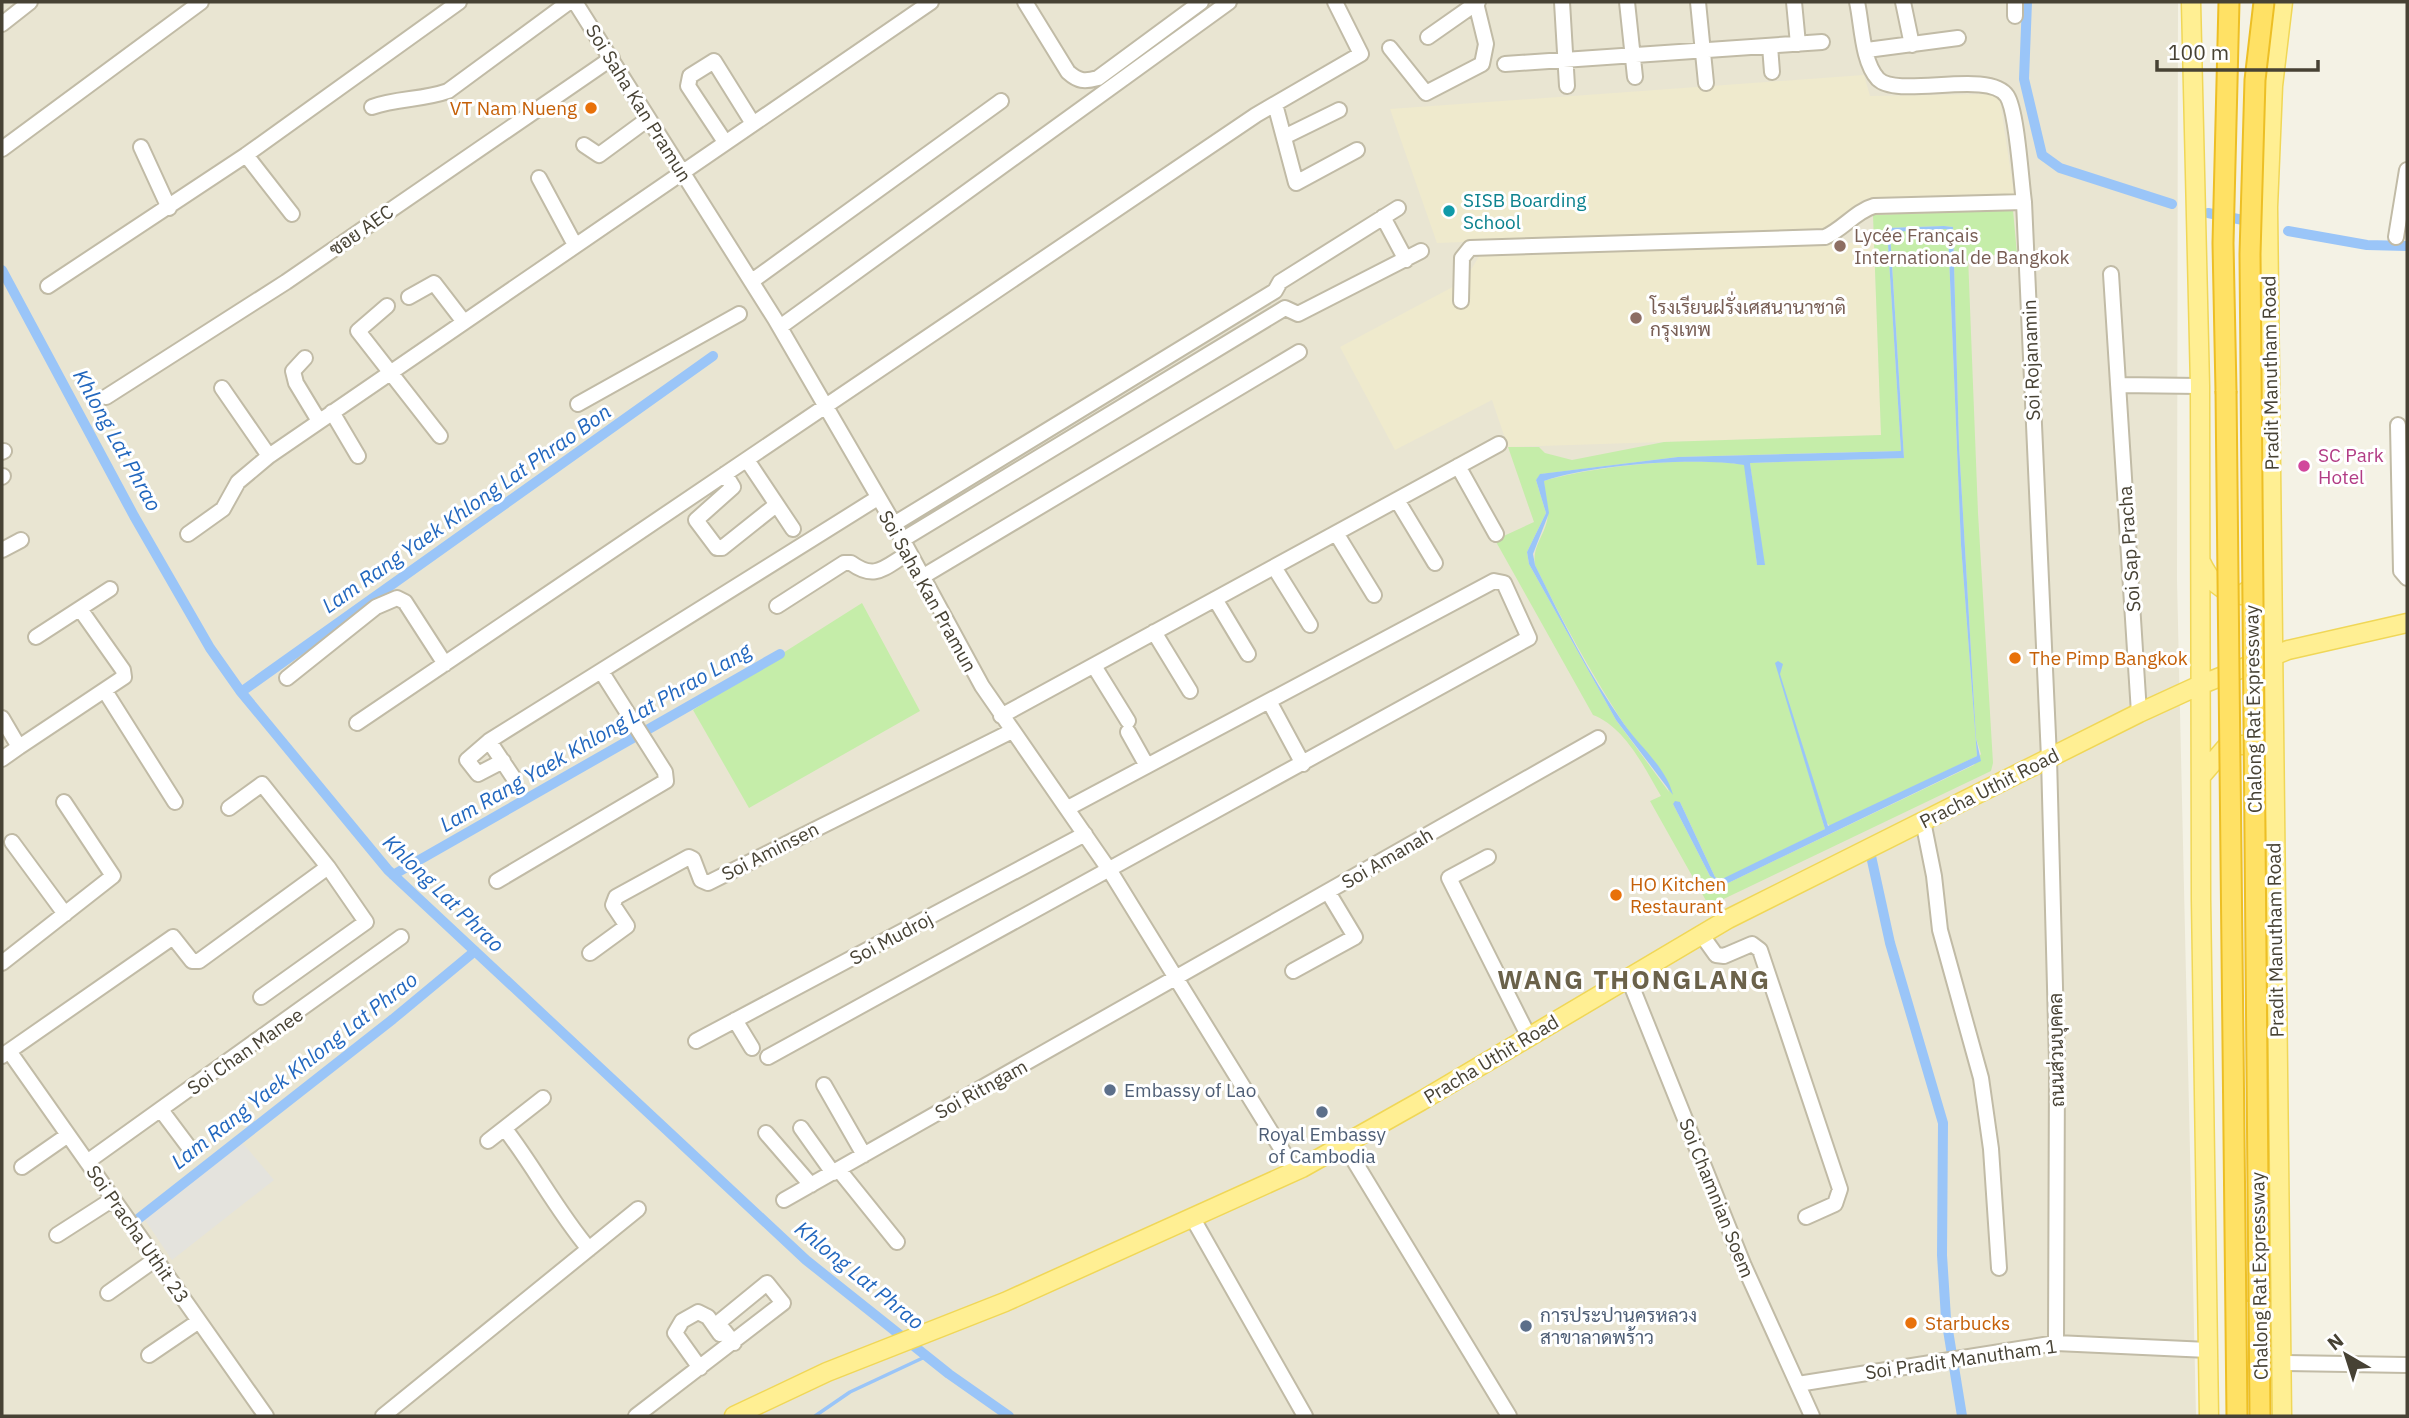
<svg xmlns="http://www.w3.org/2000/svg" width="2409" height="1418" font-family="'IBM Plex Sans',Sarabun,sans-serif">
	<rect width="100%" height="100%" fill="#f4f2e5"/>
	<path fill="#e9e5d2" d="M2,2h2176l-1,578 19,836h-2194z"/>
	<path fill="#efeacd" d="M1864,75l6,21 129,-2 15,100 -152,6 -29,29 -396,14 -47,-134z
		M1874,242l7,193 -373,12 -16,-47 -97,50 -55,-103 124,-66 16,-26z"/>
	<path fill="#c5eda9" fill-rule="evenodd" d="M2013,210l4,44 -49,2 10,257 15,250 -2,8 -282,135 -59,-105 11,-5c-17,-29 -36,-69 -68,-81l-98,-175 39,-18 -26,-75h31l6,6 27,7 92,-18 217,-7 -8,-220zM1944,226l9,1 6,218 17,293 5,16 -7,11 -250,120 -14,-9 -37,-72 7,-2 35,75 9,3 101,-51 -20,-69 20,61 6,6 146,-71 -16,-211 -13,-314 -2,-2 -56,2 14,227 -154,5 14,102h-7l-12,-100c-51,-9 -152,1 -201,16 0,13 6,27 3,40 -4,17 -15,26 -12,44 26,54 55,106 87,156 16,25 39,43 47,71l-53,-72 -87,-156 -2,-12 19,-39 -10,-33 5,-6 137,-17 223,-6 -14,-223z
		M862,603l58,108 -171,97 -56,-98z"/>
	<path fill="#e4e3dd" d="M242,1142l32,38 -102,80 -27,-40z"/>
	<path fill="#9ac5f8" d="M1944,226l9,1 6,218 17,293 5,23 -257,124 -14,-9 -37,-72 2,-3 5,1 35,75 5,3 105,-51 -50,-166 3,-2 5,3 -3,10 48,152 149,-70 -16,-211 -13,-314 -2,-2 -56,3 14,226 -154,5 15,102h-8l-13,-100c-49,-8 -154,0 -200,16l5,32 -16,41 2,11c27,55 54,110 89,159 16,23 42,43 49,71l-57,-75 -87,-156 -2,-12 19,-39 -10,-33 4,-6 138,-17 223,-6 -14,-223z"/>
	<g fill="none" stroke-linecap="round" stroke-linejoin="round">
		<path stroke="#9ac5f8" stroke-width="3.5" d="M815,1416l35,-24 77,-36"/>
		<path stroke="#9ac5f8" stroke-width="10" d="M2027,2l-3,77 18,76 18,13 112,36
			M2208,213l45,9
			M2288,231l79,14 40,1
			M2,270l132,246 76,132 31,44 147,178 418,390 143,114 60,42
			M241,692l472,-336
			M1871,856l19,87 53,180 -1,132 4,63 16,98
			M393,875l387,-221
			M138,1219l255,-200 82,-68"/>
		<defs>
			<path id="minor" d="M575,2l200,317 119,205 88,162 128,185 185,300
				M1025,2l43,70c10,9 16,10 30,6l103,-76
				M1562,2l5,84
				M1627,2l8,75
				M1698,2l8,81
				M1794,2l4,42
				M1857,2c5,22 5,60 21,77 20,20 111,-10 129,17 10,15 14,85 17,106l25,556 8,305 -1,280
				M1903,2l9,43
				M2015,16v-14
				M2,24l28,-22
				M1428,37l50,-35
				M1770,46l2,26
				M1390,48l36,45 56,-29 4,-20 -10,-41
				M1867,50l91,-12
				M1505,64l317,-22
				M1275,104l21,79 61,-33
				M372,107c25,-9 51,-7 76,-16l121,-89
				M1284,137l55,-27
				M725,142l-37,-56 2,-10 24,-15 38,61
				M584,145l15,10 49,-36
				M141,147l28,61
				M2,149l199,-147
				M246,155l46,59
				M539,178l36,67
				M1383,217l23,43
				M2396,237l11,-67
				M2111,274l28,439
				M752,281l249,-180
				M48,286l198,-131 213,-153
				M409,297l25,-14 30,39
				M1461,301l1,-43 8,-10 355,-11c18,-8 31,-26 49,-31l150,-4
				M387,306l-29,25 82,105
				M780,327l449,-325
				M305,358l-12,13 3,12 23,38
				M2118,385l82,1
				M222,388l47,68
				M106,397l180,-115 326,-224
				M578,404l161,-90
				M332,412l26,44
				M2398,425l3,146 6,7
				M2,452l2,-1
				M747,460l46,69
				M1458,466l38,68
				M725,474l8,13 -37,33 21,28h5l54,-43
				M2,477l1,-1
				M1397,500l38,63
				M894,524l381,-233 5,-9 118,-74
				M1336,533l38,62
				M188,534l35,-25 15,-27 31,-26 662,-454
				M902,540l383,-232 13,6 123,-63
				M2,550l19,-10
				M1274,567l36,58
				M922,577l377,-225
				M1215,599l33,55
				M777,606l67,-43h7c25,18 33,4 58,-10
				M1154,632l36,59
				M36,637l74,-48
				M1094,666l34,55
				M287,678l89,-71 21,-9 8,4 40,62
				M105,691l70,111
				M1269,701l34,63
				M1001,716l498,-272
				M2,718l17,29 -17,12
				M357,723l899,-608 105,-61 -26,-52
				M1128,732l19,34
				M489,741l24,36
				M19,747l105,-70 -1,-7 -43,-61
				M503,761l-25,13 -11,-14 22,-19 387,-242
				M1923,821l11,55 6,54 41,148 10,71 8,119
				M12,842l53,72
				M1488,857l-39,21 80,159
				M497,881l169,-100 -1,-9 -64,-101
				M1701,934l15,21 8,1 28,-12 8,6 80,239 -5,15 -29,13
				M590,953l37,-27 -14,-21 3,-8 73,-40 4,2 8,21 7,3 304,-152
				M2,963l111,-87 -49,-74
				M1293,971l62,-34 -27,-45
				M1628,977l116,289 68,150
				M261,997l105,-75 -38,-55
				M735,1020l17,28
				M696,1041l389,-207
				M9,1051l257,365
				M2,1056l171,-119 19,24h7l129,-94 -66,-83 -33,24
				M768,1057l761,-419 -25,-55 -10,-2 -426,227
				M824,1085l40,70
				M161,1110l27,36
				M801,1128l32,45
				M505,1129c30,39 52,82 84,120
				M766,1133l45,52
				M488,1141l55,-43
				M1344,1144l165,272
				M87,1162l314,-225
				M22,1167l46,-32
				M839,1170l58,72
				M784,1200l814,-462
				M1192,1217l113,199
				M57,1235l56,-36
				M108,1293l48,-34
				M149,1355l50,-34
				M2281,1363l126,2
				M700,1368l-25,-35 7,-12 16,-9 10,5 12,17
				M1798,1384l258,-41 152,7
				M383,1416l255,-207
				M636,1416l147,-113 -16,-20 -49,40 16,20"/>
			<path id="major" d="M2191,2l9,384 1,513 8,517
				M2201,562c9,19 19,29 40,33l21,-14
				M2202,775l26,-30h21l15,13
				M734,1416l93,-44 178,-70 297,-134 119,-67 307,-182 411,-206 61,-28 88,-35 119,-27
				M2282,1416l-14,-1209 5,-121 10,-84"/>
			<path id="highway" d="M2226,391l-3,-148 6,-241
				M2259,1302l1,114"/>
		</defs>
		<use href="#minor" stroke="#c1bba6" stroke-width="18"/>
		<use href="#major" stroke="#f0d757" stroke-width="21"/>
		<use href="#highway" stroke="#edbf25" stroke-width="23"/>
		<use href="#minor" stroke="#fff" stroke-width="14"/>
		<use href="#major" stroke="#ffef93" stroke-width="18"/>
		<use href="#highway" stroke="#ffe165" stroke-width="19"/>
		<defs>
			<path id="highway-bridge" d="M2226,391l11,1025
				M2259,1302l-9,-1048 5,-174 9,-78"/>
		</defs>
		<use href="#highway-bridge" stroke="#edbf25" stroke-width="23" stroke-linecap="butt"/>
		<use href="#highway-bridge" stroke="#ffe165" stroke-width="19"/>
	</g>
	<g fill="#e8710a" stroke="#fff" stroke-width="2.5">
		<circle cx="591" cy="108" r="7"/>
		<circle cx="2015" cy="658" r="7"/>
		<circle cx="1616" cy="895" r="7"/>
		<circle cx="1911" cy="1323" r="7"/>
	</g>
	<circle fill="#0f9aa8" stroke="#fff" stroke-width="2.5" cx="1449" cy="211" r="7"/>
	<g fill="#8d6e63" stroke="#fff" stroke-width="2.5">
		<circle cx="1840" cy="246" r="7"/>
		<circle cx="1636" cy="318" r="7"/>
	</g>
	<circle fill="#d1479c" stroke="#fff" stroke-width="2.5" cx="2304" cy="466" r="7"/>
	<g fill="#5c6f8a" stroke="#fff" stroke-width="2.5">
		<circle cx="1110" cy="1090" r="7"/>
		<circle cx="1322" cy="1112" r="7"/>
		<circle cx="1526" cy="1326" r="7"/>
	</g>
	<g text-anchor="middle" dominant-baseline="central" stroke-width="6" stroke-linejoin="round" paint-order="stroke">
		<g font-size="19" fill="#474234" stroke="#fff">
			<text transform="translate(639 103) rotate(58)">Soi Saha Kan Pramun</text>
			<text transform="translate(361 230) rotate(-35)">ซอย AEC</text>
			<text transform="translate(2031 360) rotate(-92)">Soi Rojanamin</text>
			<text transform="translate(2270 373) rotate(-91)">Pradit Manutham Road</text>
			<text transform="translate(2129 549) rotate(-94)">Soi Sap Pracha</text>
			<text transform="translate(928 591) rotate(61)">Soi Saha Kan Pramun</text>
			<text transform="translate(2253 709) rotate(-91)">Chalong Rat Expressway</text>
			<text transform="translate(1989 788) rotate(-27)">Pracha Uthit Road</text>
			<text transform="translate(770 851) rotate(-27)">Soi Aminsen</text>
			<text transform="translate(1387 858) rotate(-30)">Soi Amanah</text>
			<text transform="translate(891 938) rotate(-28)">Soi Mudroj</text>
			<text transform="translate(2275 940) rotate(-91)">Pradit Manutham Road</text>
			<text transform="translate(2056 1050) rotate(-91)">ถนนส่วนบุคคล</text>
			<text transform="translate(245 1051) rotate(-35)">Soi Chan Manee</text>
			<text transform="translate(1491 1059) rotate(-31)">Pracha Uthit Road</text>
			<text transform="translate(981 1089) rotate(-29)">Soi Ritngam</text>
			<text transform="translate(1717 1198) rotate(68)">Soi Chamnian Soem</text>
			<text transform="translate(138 1234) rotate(55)">Soi Pracha Uthit 23</text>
			<text transform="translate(2259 1276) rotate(-91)">Chalong Rat Expressway</text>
			<text transform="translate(1961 1359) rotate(-8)">Soi Pradit Manutham 1</text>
		</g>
		<g font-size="19" fill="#c56008" stroke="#fff" text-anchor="start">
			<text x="577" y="108" text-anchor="end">VT Nam Nueng</text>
			<text x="2029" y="658">The Pimp Bangkok</text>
			<text x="1630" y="884">HO Kitchen<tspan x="1630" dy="22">Restaurant</tspan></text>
			<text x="1925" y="1323">Starbucks</text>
		</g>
		<g font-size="19" fill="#0d838f" stroke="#fff" text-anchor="start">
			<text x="1463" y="200">SISB Boarding<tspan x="1463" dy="22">School</tspan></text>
		</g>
		<g font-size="19" fill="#785e54" stroke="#fff" text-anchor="start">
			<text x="1854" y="235">Lycée Français<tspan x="1854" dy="22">International de Bangkok</tspan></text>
			<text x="1650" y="307">โรงเรียนฝรั่งเศสนานาชาติ<tspan x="1650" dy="22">กรุงเทพ</tspan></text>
		</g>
		<g font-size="19" fill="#b23c85" stroke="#fff" text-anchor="start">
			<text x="2318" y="455">SC Park<tspan x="2318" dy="22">Hotel</tspan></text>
		</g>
		<g font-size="19" fill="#4e5e75" stroke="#fff" text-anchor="start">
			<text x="1124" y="1090">Embassy of Lao</text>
			<text x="1322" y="1134" text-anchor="middle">Royal Embassy<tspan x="1322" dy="22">of Cambodia</tspan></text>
			<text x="1540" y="1315">การประปานครหลวง<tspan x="1540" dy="22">สาขาลาดพร้าว</tspan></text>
		</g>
		<g font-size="21" font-style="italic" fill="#2267be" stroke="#fff">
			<text transform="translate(118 440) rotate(61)">Khlong Lat Phrao</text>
			<text transform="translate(466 508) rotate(-35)">Lam Rang Yaek Khlong Lat Phrao Bon</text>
			<text transform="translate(595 737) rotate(-30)">Lam Rang Yaek Khlong Lat Phrao Lang</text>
			<text transform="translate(444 893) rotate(44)">Khlong Lat Phrao</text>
			<text transform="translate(294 1070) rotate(-38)">Lam Rang Yaek Khlong Lat Phrao</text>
			<text transform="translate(860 1275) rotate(39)">Khlong Lat Phrao</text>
		</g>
		<g font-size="26" font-weight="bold" letter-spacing="2" fill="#6b624a" stroke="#fff">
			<text x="1634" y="979">WANG THONGLANG</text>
		</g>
	</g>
	<rect width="2409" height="1418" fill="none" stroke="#474234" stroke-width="7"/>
	<g transform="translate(2346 1355) rotate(321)" stroke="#ffffff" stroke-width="5" paint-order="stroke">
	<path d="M0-5L12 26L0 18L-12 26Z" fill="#474234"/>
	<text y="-10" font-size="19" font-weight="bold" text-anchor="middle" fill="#474234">N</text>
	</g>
	<path d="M2157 60v10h161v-10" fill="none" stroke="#474234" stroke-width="3.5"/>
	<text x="2168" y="60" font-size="21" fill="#474234" stroke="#ffffff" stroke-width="5" paint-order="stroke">100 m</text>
</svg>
